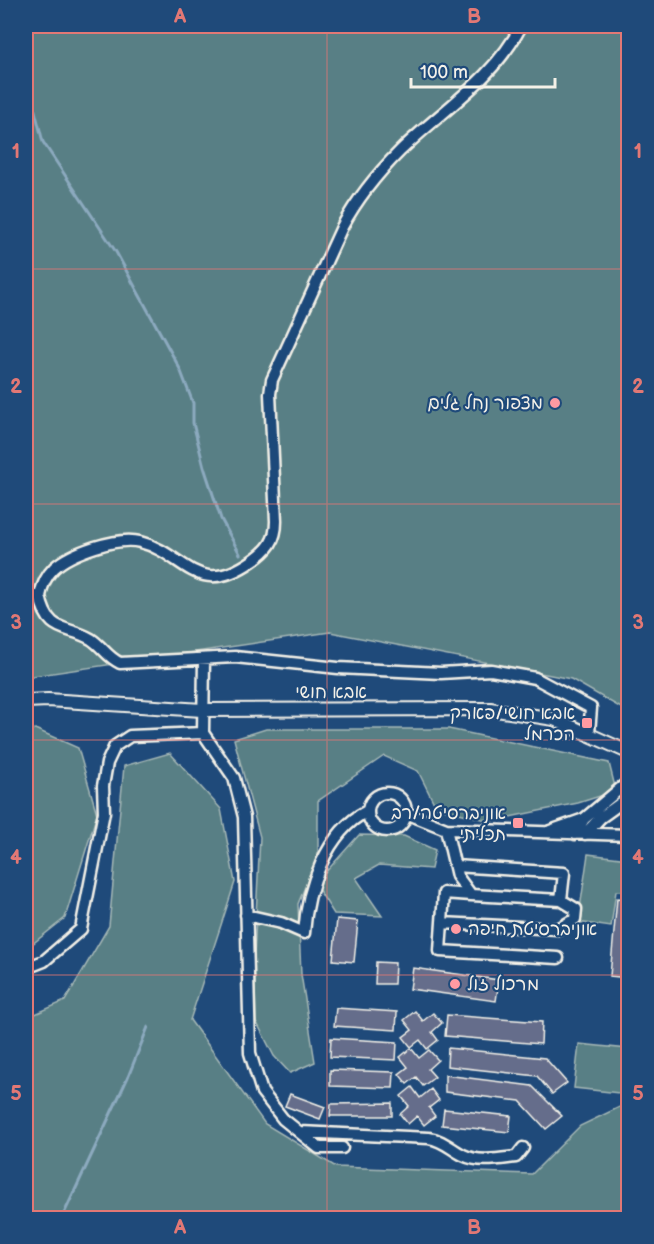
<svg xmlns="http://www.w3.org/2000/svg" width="654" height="1244" font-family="'Balsamiq Sans','Playpen Sans Hebrew',sans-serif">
	<rect width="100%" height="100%" fill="#1f4a7a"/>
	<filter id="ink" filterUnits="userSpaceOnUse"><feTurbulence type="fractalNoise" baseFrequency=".0167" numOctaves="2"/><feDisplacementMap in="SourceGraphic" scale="12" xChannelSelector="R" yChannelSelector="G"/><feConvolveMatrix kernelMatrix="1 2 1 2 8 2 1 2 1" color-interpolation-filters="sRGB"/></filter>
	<g filter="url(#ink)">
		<path fill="#597f85" stroke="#a6b8b6" stroke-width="1.5" d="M26,26h602v686l-57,-33 -241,-47 -304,45z
			M35,729l43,19 19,66 -32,104 -39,31v-218z
			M266,729h183l160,34 7,28 -38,12 -88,18 -54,-14 -18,-36 -34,-15 -66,45v54l-20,49 3,70 14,88 -25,11 -16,-17 -18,-35 -2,-65 6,-119 -26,-98z
			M170,753l51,56 14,73 -45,138 75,104 71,43 196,7 48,-48 48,-23v115h-602v-200l39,-17 44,-75 15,-160z
			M359,835l45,1 31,14 -4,19 -52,-4 -23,13 26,38 -48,-2 -19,-30z
			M588,854l40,5v33l-12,-1 -5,36 -33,-5z
			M579,1044l49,5v45l-54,-6z"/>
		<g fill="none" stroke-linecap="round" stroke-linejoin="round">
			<path stroke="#8caabf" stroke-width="3" d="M26,76l17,66 73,110 64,117 13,34v20l11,44 17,52 19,35
				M62,1218l66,-141 20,-50"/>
		</g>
		<path fill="#656d8b" stroke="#f4f1e8" stroke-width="1.5" d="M617,898l11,1v79l-18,-2z
			M337,919l21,2 -4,41 -21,-2z
			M376,962l19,1 -1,21h-19z
			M413,968l86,12 -3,21 -86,-12z
			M336,1008l61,4 -1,18 -62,-4z
			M415,1011l8,10 10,-8 9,10 -10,9 6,8 -11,9 -7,-9 -9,7 -8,-10 9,-7 -8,-10z
			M447,1015l95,7 -1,22 -96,-8z
			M331,1038l66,4 -1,18 -66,-3z
			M411,1048l8,10 10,-8 9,10 -10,9 7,8 -12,9 -7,-9 -9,7 -8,-10 9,-7 -8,-10z
			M448,1048l97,10 22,25 -15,11 -15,-18 -90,-10z
			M330,1070l64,2 -1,16 -63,-2z
			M445,1075l87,11 30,30 -16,13 -26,-28 -75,-9z
			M412,1087l8,11 11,-9 8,11 -10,8 6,8 -11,9 -7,-9 -9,8 -8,-10 9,-8 -8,-10z
			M290,1094l35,13 -5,12 -35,-13z
			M392,1103v13h-62l1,-12z
			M444,1109l67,7 -2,16 -67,-7z"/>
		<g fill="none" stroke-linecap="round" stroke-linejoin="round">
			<defs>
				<path id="minor" d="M521,26c-26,52 -80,85 -121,125 -23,23 -43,48 -58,76l-70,153 -2,14 6,127c0,20 -8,29 -24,40 -56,39 -67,-8 -112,-19 -22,-6 -70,11 -86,26 -8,8 -12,17 -14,28 8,39 27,29 51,43 11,7 16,18 29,24l115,-6 103,11 103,5 50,-3 44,8 56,30 -2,25
					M26,596h14
					M204,659l-1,74 31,45 10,39 6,236 12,39 21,27 36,29h23
					M368 812a19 19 0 1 1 38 0a19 19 0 1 1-38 0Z
					M406,813l40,16 182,6
					M446,829l11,47 14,19 -27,-2 -4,58 118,7
					M550,831l34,-12
					M575,834l9,-15 44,-37
					M585,834l15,-16 28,-20
					M455,866l109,7 -3,27
					M246,915l35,8 23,10c3,-44 22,-101 63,-122
					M442,923l116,6 17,-10 1,-10 -15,-9 -90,-5
					M26,968l18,-7 37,-32 23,-117 -1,-26 4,-23 8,-17 15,-10 73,-3
					M300,1132l129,6c14,2 22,11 34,17 16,8 36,4 53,2l7,-9"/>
				<path id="major" d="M26,701l22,-1 154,10 288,-1 64,10 74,33"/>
			</defs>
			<use href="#minor" stroke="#f4f1e8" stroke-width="15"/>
			<use href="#major" stroke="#f4f1e8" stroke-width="16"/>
			<use href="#minor" stroke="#1f4a7a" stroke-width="10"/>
			<use href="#major" stroke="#1f4a7a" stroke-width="12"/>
		</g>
	</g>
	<path fill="none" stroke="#e27875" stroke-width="1.5" stroke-opacity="0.55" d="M327,26v1192M26,269h602M26,504h602M26,740h602M26,975h602"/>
	<g fill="#ff9aa2" stroke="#1f4a7a" stroke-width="2">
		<circle cx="555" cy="403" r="6"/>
		<rect x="581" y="717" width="12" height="12" rx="3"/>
		<rect x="512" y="817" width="12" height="12" rx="3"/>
		<circle cx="456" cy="929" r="6"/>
		<circle cx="455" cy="984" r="6"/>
	</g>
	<g text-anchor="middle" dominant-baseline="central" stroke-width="4.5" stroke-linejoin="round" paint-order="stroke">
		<g font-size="18" fill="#f4f1e8" stroke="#1f4a7a" text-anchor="end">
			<text x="543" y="403">מצפור נחל גלים</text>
			<text x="575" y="713">אבא חושי/פארק<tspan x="575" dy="21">הכרמל</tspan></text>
			<text x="506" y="813">אוניברסיטה/רב<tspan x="506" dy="21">תכליתי</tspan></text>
			<text x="468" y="929" text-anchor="start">אוניברסיטת חיפה</text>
			<text x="467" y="984" text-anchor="start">מרכול זול</text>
		</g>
		<g font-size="18" fill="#f4f1e8" stroke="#1f4a7a">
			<text x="331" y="692">אבא חושי</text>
		</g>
	</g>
	<rect width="654" height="1244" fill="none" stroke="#1f4a7a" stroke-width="66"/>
	<path d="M411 78v9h144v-9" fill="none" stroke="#f4f1e8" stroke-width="3"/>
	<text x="420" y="78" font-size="18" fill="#f4f1e8" stroke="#1f4a7a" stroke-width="4.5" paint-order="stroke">100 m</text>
	<rect x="33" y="33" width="588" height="1178" fill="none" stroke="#e27875" stroke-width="2"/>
	<g font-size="20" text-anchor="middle" font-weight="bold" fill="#e27875">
		<text x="180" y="23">A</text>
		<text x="474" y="23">B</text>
		<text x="16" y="158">1</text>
		<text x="638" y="158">1</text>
		<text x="16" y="393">2</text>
		<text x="638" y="393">2</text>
		<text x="16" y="629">3</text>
		<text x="638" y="629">3</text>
		<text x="16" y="864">4</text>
		<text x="638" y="864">4</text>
		<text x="16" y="1100">5</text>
		<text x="638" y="1100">5</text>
		<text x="180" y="1234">A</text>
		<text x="474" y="1234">B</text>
	</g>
</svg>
